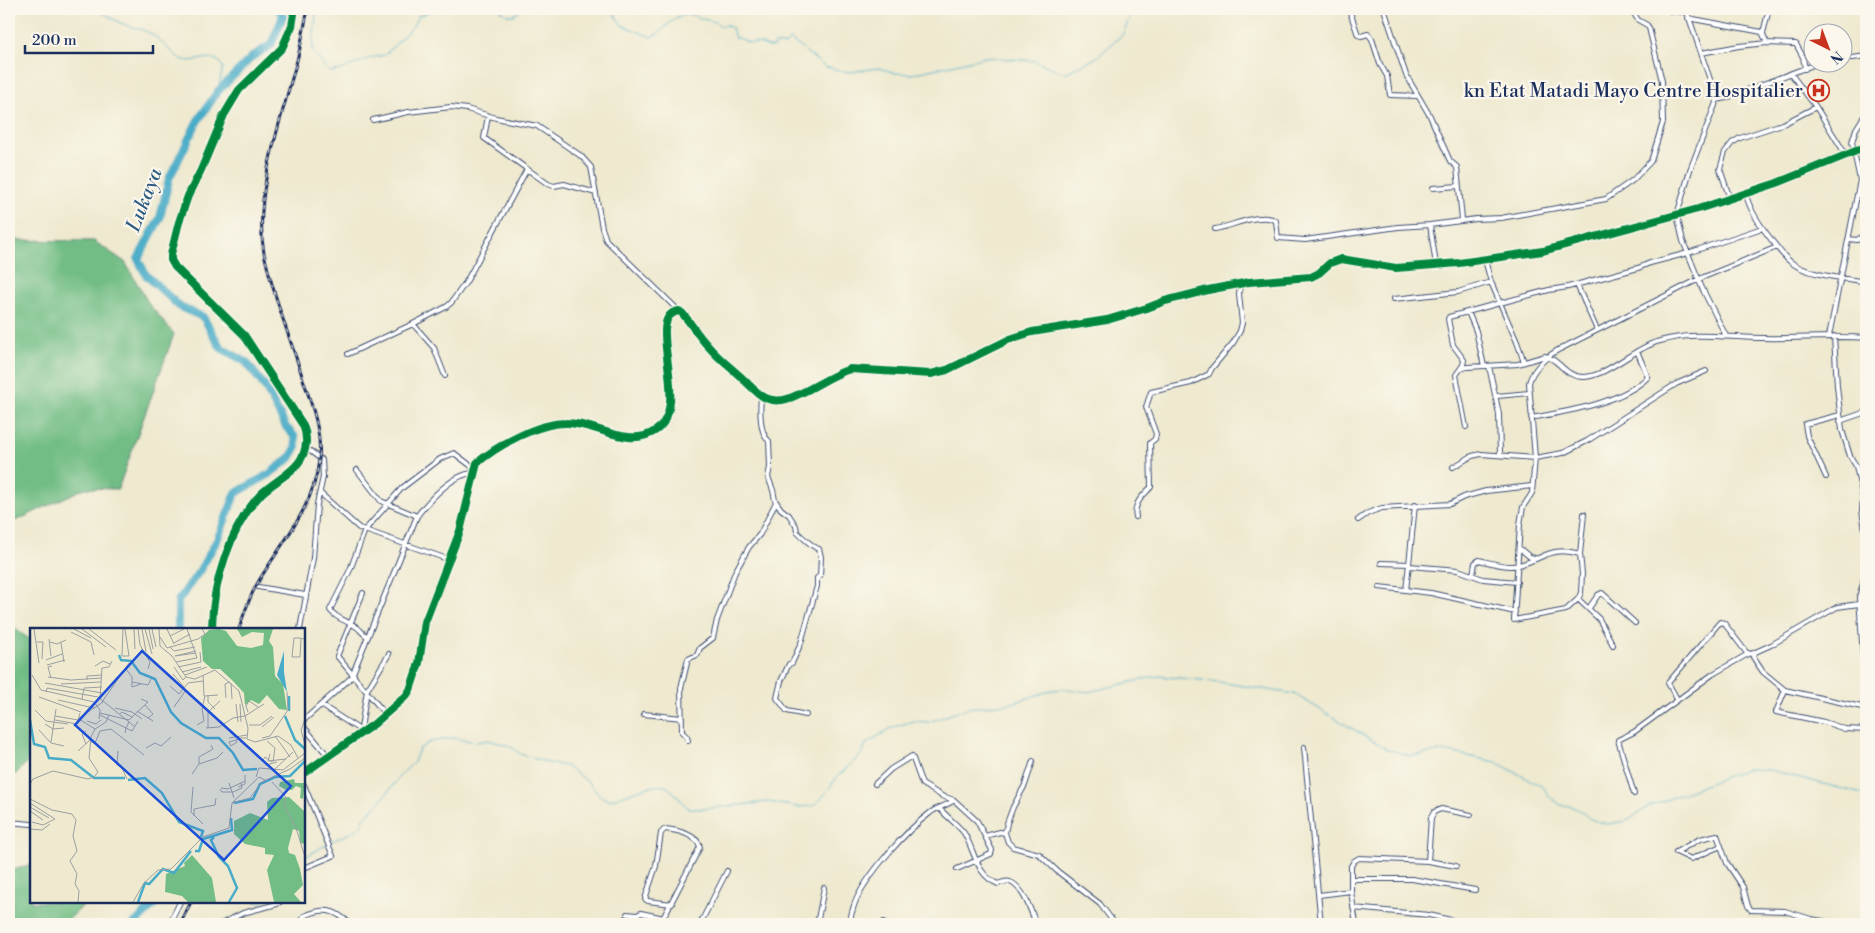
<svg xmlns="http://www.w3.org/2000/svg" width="1875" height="933" font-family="'Libre Bodoni',serif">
	<rect width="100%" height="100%" fill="#fbf7ec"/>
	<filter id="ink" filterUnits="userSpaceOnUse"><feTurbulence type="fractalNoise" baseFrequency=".02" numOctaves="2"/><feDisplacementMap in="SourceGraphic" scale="10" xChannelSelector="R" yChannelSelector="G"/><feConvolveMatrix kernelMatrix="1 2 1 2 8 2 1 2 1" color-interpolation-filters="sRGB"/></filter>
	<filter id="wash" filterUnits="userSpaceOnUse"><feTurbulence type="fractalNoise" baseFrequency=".0096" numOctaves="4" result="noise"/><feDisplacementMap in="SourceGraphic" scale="20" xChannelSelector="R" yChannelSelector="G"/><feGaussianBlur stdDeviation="1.12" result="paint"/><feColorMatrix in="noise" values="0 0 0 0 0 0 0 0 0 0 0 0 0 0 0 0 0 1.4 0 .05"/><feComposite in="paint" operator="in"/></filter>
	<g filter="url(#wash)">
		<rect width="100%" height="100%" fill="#eee9cf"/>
		<path fill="#72bd85" stroke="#467672" d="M9,240l85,1 31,21 24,42 25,30 -56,155 -33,-1 -76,36z
			M9,625l22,15v118l-22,23z
			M31,865v37h56l-23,22h-55v-51l4,-3z"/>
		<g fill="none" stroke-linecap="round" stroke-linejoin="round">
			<path stroke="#48acc8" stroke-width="1" d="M97,9c10,6 20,13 31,17 11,3 19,4 29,12 8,6 17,19 27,22 14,4 29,-10 39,7l-5,24
				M500,9l6,6h8l8,-6
				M610,9l12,16 29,12c13,-5 24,-24 36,-23 5,0 11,4 16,5 7,2 12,2 18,7l5,-1 6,3 3,10c5,0 8,2 12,4 8,2 14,0 21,5h6l1,-3 10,1 5,-6 35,28 24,5 30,-4 16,5 17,1 74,-17 49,4 30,12 31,-15 27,-24 10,-25
				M310,12l6,2 -4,37c8,7 9,15 18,21l11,-2 29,-12 15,-3 28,-29 5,-10 16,-6 11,1 4,-2
				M330,842l20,-9 11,-7 3,-8 17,-17 18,-24 15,-15 5,-13 11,-7 23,-4 24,4 11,-2 22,6 10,8 29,9 17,3 21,15 13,15 9,4c14,-3 48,-21 60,-12 7,5 12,14 19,20l14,1 66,-7 29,5 16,-1 9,-8 15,-21 25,-23 4,-10 25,-16 22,-7 16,1 39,-14 45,-5 39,-13 16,-1 20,3 70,-16 54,5 82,13 93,55 23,7 34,-5 52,11 47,25 8,11 10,7 9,1 11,5 9,8 17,5 20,-3 21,-14 98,-38 24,1 96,25
				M304,858l23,-14
				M255,902l8,1 1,-1"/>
			<path stroke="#48acc8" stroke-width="8" d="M178,629v-28l22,-31 17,-30 19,-47 32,-18 22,-17 6,-10 -1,-11 -9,-10 -21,-40 -19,-25 -25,-14 -18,-31 -23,-10 -34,-32 -8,-16 22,-41 9,-39 28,-57 21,-31 35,-35 18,-11 12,-29 -5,-7
				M134,924l23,-22"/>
		</g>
	</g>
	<g filter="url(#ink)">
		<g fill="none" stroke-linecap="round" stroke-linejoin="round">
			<path stroke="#c4c4b8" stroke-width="4" stroke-dasharray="4 2" stroke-linecap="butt" d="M304,773l70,-49 32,-28 4,-6 9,-27 6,-41 35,-91 17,-68c21,-18 61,-40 89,-40 28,-1 62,26 89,8 39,-26 -13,-116 24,-120l3,2c9,10 16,23 26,33 10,12 22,21 34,32 14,13 23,27 45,21 22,-7 41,-23 63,-30l81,5 16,-4 63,-31 22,-7 75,-12 40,-12 18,-7 43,-11 41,-8 62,-5 8,-4 11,-10 11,-4 55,9 63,-5 84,-12 155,-42 79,-26 89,-36"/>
			<defs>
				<path id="street" d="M1349,9l9,26 3,1 7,-2 4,5 8,25 7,12 3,19 28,1
					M1384,9l22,66 24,41 20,45 7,6 5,53
					M1668,9l2,2 17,1
					M1686,9l31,91 -27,70 -13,45 6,26 19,47 24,48
					M1688,18l74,14 5,11 29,1 7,13 2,12
					M1763,33l6,-24
					M1701,53l38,-7 28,-3
					M1842,58h11l13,-2
					M1791,74l25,33 30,48
					M1717,100l9,-2 95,-36
					M373,120l35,-8 43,-5 16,2 29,9 41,8 44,30 10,11 11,61 4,12 73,71
					M527,169l21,15 6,2 10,-2 32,9
					M1433,188l25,-2
					M1746,194c3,15 12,28 21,40 8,10 15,22 25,29 18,13 53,15 74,19
					M1730,199l-10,-30 5,-17 7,-9 8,-5 45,-15 31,-16
					M1430,225l6,40
					M1215,229c15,-2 47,-18 61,-8l2,17 27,2 93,-13 32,-2 46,-6 25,-1 105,-19 27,-19 18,-19 12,-39 -1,-41 -13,-53 -2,-3 -9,-5 -7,-11
					M1849,239l8,1 9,-6
					M1485,260l6,22 9,21 49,-13 19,-3 70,-19 12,-5 38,-10 74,-25
					M1577,285l20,45
					M1394,299l64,-7 33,-10
					M1468,312l8,19 8,35
					M1829,336l31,-156 -8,-38 4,-13 10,-16
					M1834,336l3,50 5,44 8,26 6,10 7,32 -1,12 4,27
					M348,354l65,-30
					M1489,366l10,48 1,40
					M1461,369l6,-2 51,-3 27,-8c15,3 19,21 39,21 24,-1 51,-30 76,-36 34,-10 68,-3 103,-3 35,1 69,-3 103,0
					M445,376l-11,-28 -21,-24 33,-17 5,-4 15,-21 61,-113 -43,-31 4,-22
					M1497,396l32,-3
					M761,397c-1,11 -2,37 8,44l1,26 -2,10 5,13 2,10 6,9 8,6 7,11 1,6c4,4 17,16 22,17l2,8 -1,19 -3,2v8l-16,57 -9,20 -3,1 -8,17 -4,17 10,13 19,4
					M1531,418c37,-7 89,-14 117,-41l-11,-26
					M1840,421l26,-9
					M1466,427l-10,-52 7,-10 1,-5 -11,-15 -5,-26 1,-2 51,-14 17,39 7,20
					M1453,467l19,-11 9,-2 54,4 28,-5 24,-12 89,-57 30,-13
					M357,470l24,31 36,15
					M1826,477l-19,-41 -2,-12 35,-9
					M320,493l39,35 91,32
					M1415,505l-6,59 1,2 48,4 25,9 34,3
					M1584,514l-4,40 2,20 -1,19 -3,6 -12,11 -52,10 6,-96 3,-17 9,-14 3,-35 -6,-75c3,-14 20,-29 33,-35l137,-69 78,-32
					M1136,517c-3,-14 7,-21 15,-30l-1,-44 5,-4 1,-5 -10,-27 5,-15 40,-9 18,-9 3,-6 21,-25 7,-12 2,-8 -3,-29 1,-10
					M1358,520l10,-7 14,-5 68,-4 14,-7 22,-6 46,-5
					M1519,548l11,9 5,1
					M1866,560l-3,24 -4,13 7,104
					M1381,563l28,1 -3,26
					M1473,575l2,-12 4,-3c13,3 27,8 40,5 26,-7 32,-19 61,-11
					M258,587l47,8
					M1379,587l52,6 84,19
					M363,593l-26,63 49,59
					M1578,599l21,20 14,26
					M1589,608l9,-13 4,-2 33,30
					M212,629c0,-44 18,-102 49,-135 11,-11 30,-20 38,-32 8,-11 9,-25 4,-37l-59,-90 -69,-68 -4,-7v-6l8,-32 9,-26 13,-26 23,-55 15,-25 43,-42 10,-22 2,-12 -3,-5
					M300,629l13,-71 4,-54 6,-27 -1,-17 -17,-13
					M368,637c-5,-3 -6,-5 -10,-9 -9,-7 -21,-8 -28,-18l20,-40 15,-40 37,-42 38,-29 14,-6 20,15
					M1755,653l-2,4 10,15 22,18 81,18
					M353,673l64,-157c12,-16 36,-42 56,-43
					M1785,690l-9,22 48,10 21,7 21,1
					M1677,699l-9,-16 52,-61 4,1 22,29 5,2 20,-9 66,-38 22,-3
					M321,705l39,25
					M644,714l38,4
					M304,720l50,-45
					M304,727l25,30
					M360,735l7,-45 22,-36
					M688,741l-1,-4 -5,-5 -1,-44 7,-29 9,-4 3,-7 13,-10 4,-18 18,-48 14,-25 11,-13 16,-32
					M1304,747l17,177
					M1033,761l-8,24 -12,22 -6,16 -2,10 3,9 5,5 26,7 18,17 43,33 15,20
					M875,784l16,-15 21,-13 10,28 20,12 12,4 23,21 15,29 -1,4 -34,15
					M304,785l29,71 -29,12
					M1634,794l-16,-54 16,-8 79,-58 35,-20
					M939,808c5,6 22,20 25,25 11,18 12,42 34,51 3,-1 8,-4 12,-2 13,4 22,31 26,42
					M9,822l22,2
					M985,836l15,-4 5,1
					M1676,852l24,-13 17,-4 10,28 16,24 5,19 3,4 34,1 26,8 28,5
					M1676,852l15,7 30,-13
					M1428,861l3,-43 3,-6 7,-3 30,6
					M1351,879h61l63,11
					M1319,895l32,-4
					M1353,908l76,7 39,9
					M627,914l10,1 4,-2 23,5
					M169,924l11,-22
					M221,924l22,-11 34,-9 3,-2
					M300,924l4,-8c19,-9 31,-7 46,8
					M660,924l40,-77c-2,-12 -23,-17 -35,-18l-4,4 -5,33 -11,33 3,2 24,3
					M700,924l27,-53
					M817,924l7,-36
					M849,924c2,-8 4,-18 8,-26 13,-27 49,-67 73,-85 7,-6 17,-7 24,-13
					M884,924v-2
					M1356,924l-5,-33v-25l3,-5 5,-3 69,3 28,5"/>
			</defs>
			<use href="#street" stroke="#3b4b6f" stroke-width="6"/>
			<use href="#street" stroke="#fff" stroke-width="4"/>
			<defs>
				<path id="rail" d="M239,629c5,-16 10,-31 18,-45 24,-41 57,-76 62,-124 3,-28 -7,-55 -16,-81 -13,-42 -30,-83 -39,-126 -11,-58 17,-133 32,-189 5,-18 8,-37 12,-55
					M180,924l11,-22"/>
			</defs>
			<use href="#rail" stroke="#1b2f5e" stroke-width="3"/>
			<use href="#rail" stroke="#fbf7ec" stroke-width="1" stroke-dasharray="4" stroke-linecap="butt"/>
			<defs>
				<path id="cycleway" d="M212,629c0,-44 18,-102 49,-135 11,-11 30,-20 38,-32 8,-11 9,-25 4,-37l-59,-90 -69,-68 -4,-7v-6l8,-32 9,-26 13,-26 23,-55 15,-25 43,-42 10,-22 2,-12 -3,-5
					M304,773l70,-49 32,-28 4,-6 9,-27 6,-41 35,-91 17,-68c21,-18 61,-40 89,-40 28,-1 62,26 89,8 39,-26 -13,-116 24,-120l3,2c9,10 16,23 26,33 10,12 22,21 34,32 14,13 23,27 45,21 22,-7 41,-23 63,-30l81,5 16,-4 63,-31 22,-7 75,-12 40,-12 18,-7 43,-11 41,-8 62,-5 8,-4 11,-10 11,-4 55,9 63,-5 84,-12 155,-42 79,-26 89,-36"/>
			</defs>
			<use href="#cycleway" stroke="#fbf7ec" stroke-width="11"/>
			<use href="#cycleway" stroke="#00873e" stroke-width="8"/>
		</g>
	</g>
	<defs>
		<symbol id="hospital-ring" viewBox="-11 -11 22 22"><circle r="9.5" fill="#fbf7ec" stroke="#c8321e" stroke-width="1.5"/><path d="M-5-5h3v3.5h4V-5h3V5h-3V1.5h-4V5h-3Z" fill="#c8321e"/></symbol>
	</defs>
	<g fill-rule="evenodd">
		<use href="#hospital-ring" x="1806" y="78" width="25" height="25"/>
	</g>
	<g text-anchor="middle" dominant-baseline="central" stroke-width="4.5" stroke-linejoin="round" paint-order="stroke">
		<g font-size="19" fill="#1b2f5e" stroke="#fbf7ec" text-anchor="end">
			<text x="1803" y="91">kn Etat Matadi Mayo Centre Hospitalier</text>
		</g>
		<g font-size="20" font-style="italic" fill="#2b5b83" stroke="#fbf7ec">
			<text transform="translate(145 200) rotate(-69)">Lukaya</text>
		</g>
	</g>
	<g transform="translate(30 628)">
		<rect width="275" height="275" fill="#eee9cf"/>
		<path d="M189,1l7,2 11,15 14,2 12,-3 1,-12 -12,-1 -10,5 -5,-8h36l-4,12 4,6 2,29 8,8 4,26 -8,-1 -12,-14 -8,9 -8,-4 -6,5 -1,-12 -11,-12 -13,-12h-8l-9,-8 -2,-23 8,-8zM264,151l1,4h10l-2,16 -3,-1 1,-10 -5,-2 -4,4h-6l-7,-4 1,-4zM259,169l16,15v32l-5,-1 -1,-12 -6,-2 -5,19 1,5 6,2 5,14 3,16 -9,9 7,8h-27l-7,-32 7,-15 -9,-1v-6l-20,-4 -11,-10v-13l16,-8 18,7 -1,-18 5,-4zM162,227l20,23 4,24h-28l-6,-6 -17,-4 1,-18 19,-8 -1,-3z" fill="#72bd85"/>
		<path d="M254,23v21l3,20 -10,-17z" fill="#48acc8"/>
		<path fill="none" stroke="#48acc8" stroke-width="2.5" d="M89,27l2,5 10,1 9,12 15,6 16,33 10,11 25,15h13l14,15 10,17 14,-1M259,68v15M255,88l10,24 10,9M0,92l4,24 11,3 4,11 22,2 23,18h31M98,152l17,-2 17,15 17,29 24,9 -2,6M204,175l19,-4 7,-15 15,-7 15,-1 15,-15M184,209l-3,3 8,17 9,9 9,22 -8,14M165,223h4l4,-12 29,-9 -1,-12M108,274l7,-19 4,1 14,-15 11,4 17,-22"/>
		<path fill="none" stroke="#9a9fa2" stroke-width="1" d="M4,1l5,34M44,1l17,9M52,1l24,18M59,1l27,21M93,1l-1,27h7l-4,-27M104,1l1,20M108,1l2,16 10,17 -2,7M112,1l4,23M115,1l7,25M119,1l4,20M122,1l4,18M129,1l1,17 12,10 14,21 9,2 20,-9 24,21 9,37 -1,11 8,3 23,-6 13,9 7,13M137,1l7,15M157,1l10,29M41,4l20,10 3,13M140,8l14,-7M130,9l7,11 31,-9 7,-5 -3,-5M19,11l2,17M271,11l-1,18h-8l2,-19h5l6,1M7,14h6l-1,17M20,14l7,2 9,-4M31,15l3,19M144,15l16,-9M140,19l4,4 21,-4M166,23l-21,5 21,-3M16,32l16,-6M146,34l21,-4M17,37l18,-5M65,38l8,-5 7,3M144,39l9,13 3,-3M148,39l23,-5 -1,-10M96,41l6,8v10l9,-3M152,44l19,-5M143,46l11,13M2,47l9,15 53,12 6,8 -1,9M155,47l22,-8M173,47l1,21 14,-1M18,49l23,3M21,50l-3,-11 4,-1M41,52l30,-2M57,52v-4l15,-1M102,54l16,3 3,-6M15,55l57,10M201,55l1,16M31,56l40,-2M140,58l9,8 9,-11 15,-2M16,64l1,-4 51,9 36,29M178,68v6l7,7M9,69l42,15M196,70l-1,-14 5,-2M52,71l2,-11 18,-1M70,71l2,-31 7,-1 3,-6M28,72l36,8M72,74l27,-39M206,76l2,18M210,76l1,18M115,77l8,9 -5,4M144,79l12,-17M85,80l17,4 10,7M5,82l11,11 22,3M107,83l16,10M218,84l-2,-6 3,-5 9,6M70,85l29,7 19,-18 -7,-3M70,87l26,13 -1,5M89,87l3,-3 10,5M25,88l23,4 2,-7M215,88l19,-12M49,90l24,-16M49,91l16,10M275,91l-4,11 4,15M25,92l22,4 1,-4M57,93l9,3 5,-4M99,94l-3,6 6,3 6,-10M15,96l8,5 11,-1M167,97l7,-4 -2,-12 3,-13M219,97h11l12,-9M232,99l12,-10M176,100l13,-1 14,-9 12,-2M178,100v-16l12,-11M9,102l12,13 13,3M56,103l-4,3 4,10M245,108l15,21M199,110l18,-3M232,110l8,-2 18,-26 -1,-18M206,112l1,2 -6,4 -2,-4 7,-2 4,-2h6M237,113l8,7 -2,14M21,114l5,-33M61,114l4,1 5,-12 11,-2 33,26M116,120l9,-5 6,3 10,-9M48,123l11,-10 6,-12 11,-7 3,-7M88,123l-1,14 4,1 6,13M240,126l-2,7 18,-2M242,134l-7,-5 -2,3 3,5 11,-3M169,136l18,-6 6,-6M244,142l19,-18M162,146l7,-10v-7l14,-8 -2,-4M226,149l3,-9 24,2 22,-17M242,154l14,15 -2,9 12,22 9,29M199,155l5,15M0,156l3,-5 20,-8 35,8 6,-2 4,-5 -9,-14 2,-20M163,159l-2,25 12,12M208,159l7,-3v-9M191,160l7,1 17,-8M190,161l2,3h11l9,-4 -1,-5M0,171l22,11 20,4 4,6 -3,16 4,15 -7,10 7,13 -2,10 4,7 -1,11M0,175l25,16 -12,6 -11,-3M202,175l27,-26 6,3M0,179l19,11M0,183l13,9M164,188v-7l21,-4 1,-7M0,201l12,1 8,-6M103,274l11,-19 14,-13 13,-1 32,-32 26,-9 3,-25 18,-5 12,-16 28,-13 15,-11"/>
		<path fill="#1d4ed8" fill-opacity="0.15" stroke="#1d4ed8" stroke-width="2.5" d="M112,23l149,135 -67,74 -149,-135z"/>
		<rect width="275" height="275" fill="none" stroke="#1b2f5e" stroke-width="2.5"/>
	</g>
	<rect width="1875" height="933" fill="none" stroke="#fbf7ec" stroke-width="30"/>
	<g transform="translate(1828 48) rotate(138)"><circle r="24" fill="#fbf7ec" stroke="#a1a7b3"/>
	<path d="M0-4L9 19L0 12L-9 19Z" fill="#c8321e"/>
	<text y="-8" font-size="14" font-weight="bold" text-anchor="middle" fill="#1b2f5e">N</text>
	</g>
	<path d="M25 45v8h128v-8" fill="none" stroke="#1b2f5e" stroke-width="2.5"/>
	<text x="32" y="45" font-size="15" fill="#1b2f5e" stroke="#fbf7ec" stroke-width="4" paint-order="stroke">200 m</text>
</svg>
